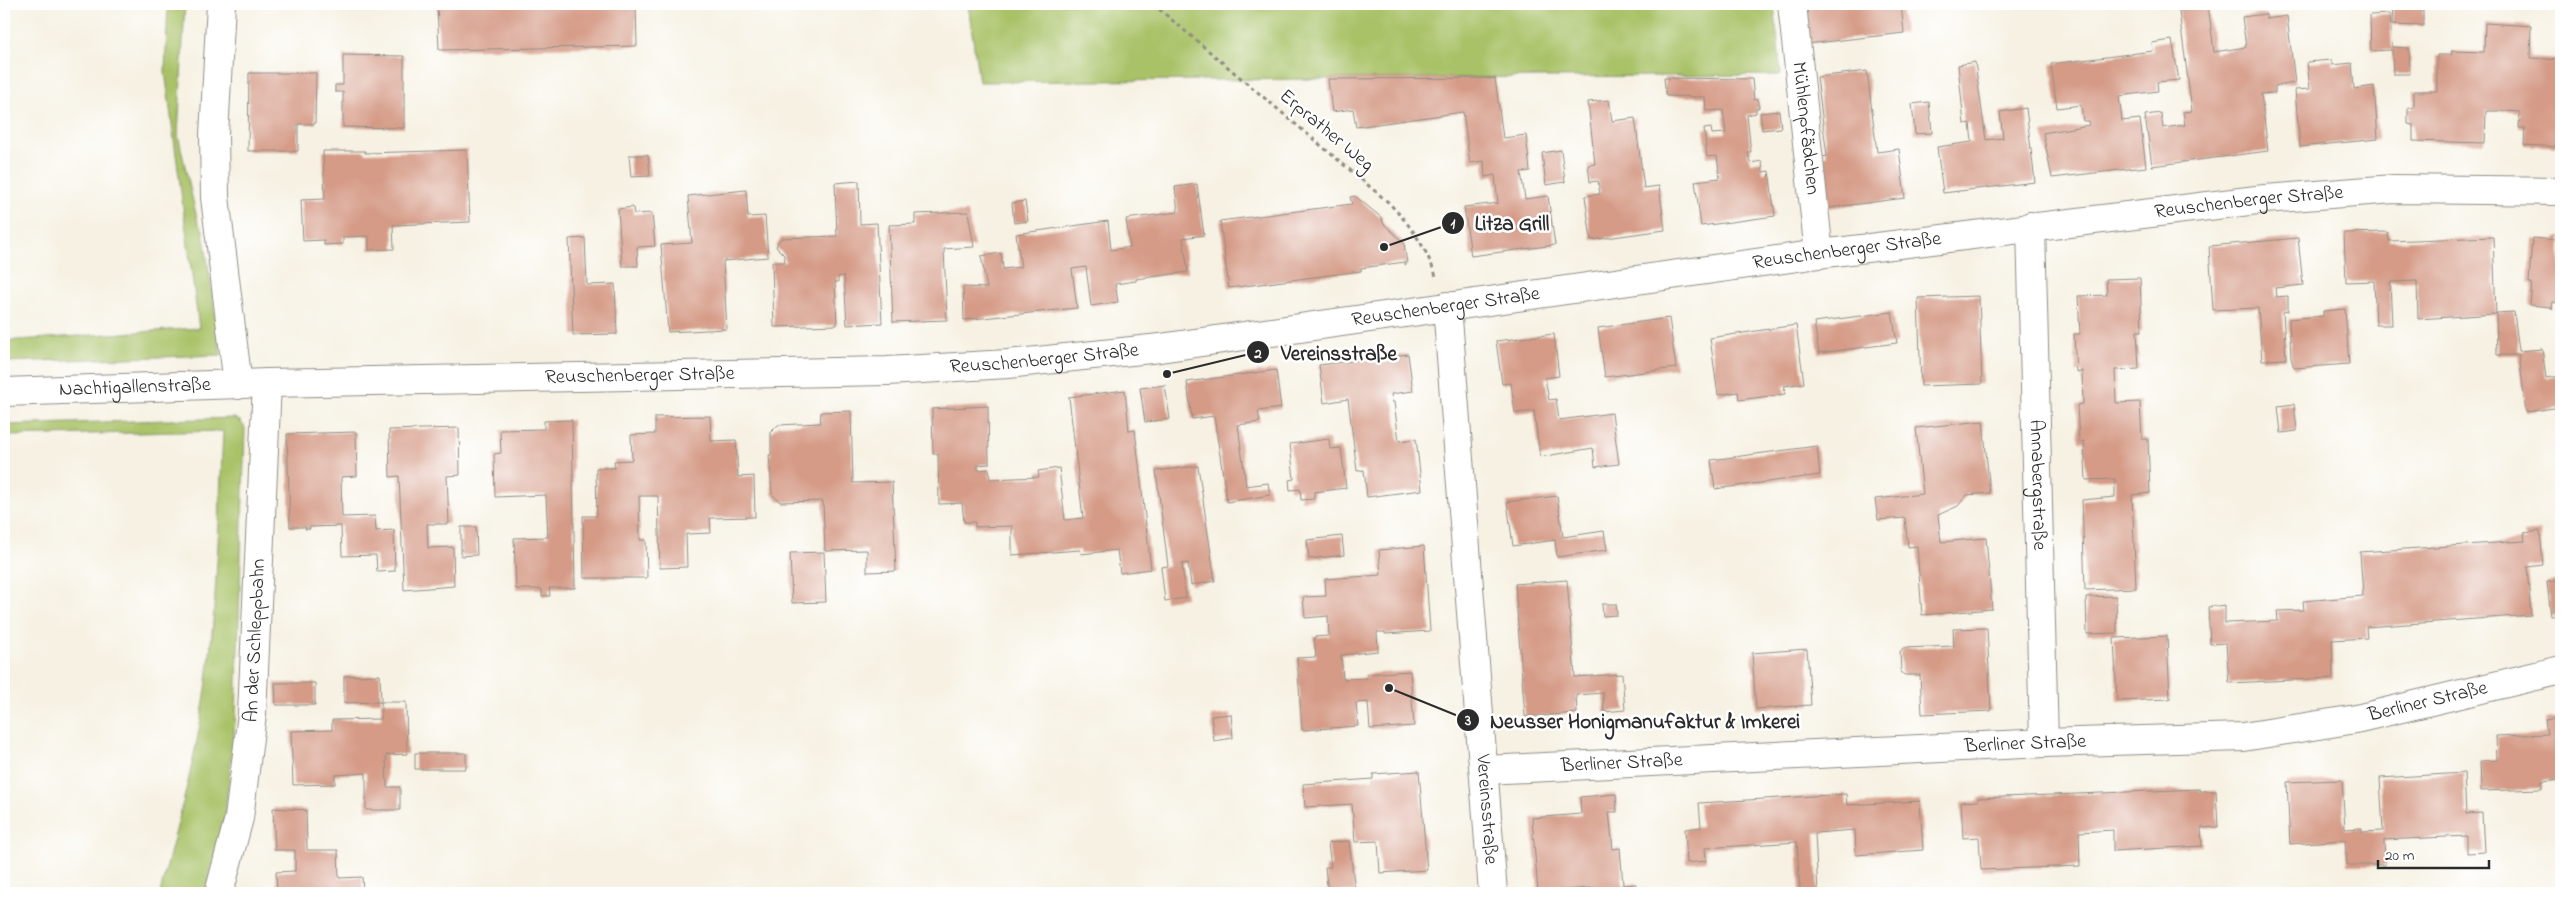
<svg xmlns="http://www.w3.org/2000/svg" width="2565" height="897" font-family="'Indie Flower',sans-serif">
	<rect width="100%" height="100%" fill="#fff"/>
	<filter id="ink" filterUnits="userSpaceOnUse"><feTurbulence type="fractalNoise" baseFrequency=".02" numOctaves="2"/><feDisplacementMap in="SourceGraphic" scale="10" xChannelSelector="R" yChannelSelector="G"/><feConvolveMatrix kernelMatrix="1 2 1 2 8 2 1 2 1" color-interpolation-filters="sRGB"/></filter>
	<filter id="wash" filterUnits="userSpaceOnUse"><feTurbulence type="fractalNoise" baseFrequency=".0096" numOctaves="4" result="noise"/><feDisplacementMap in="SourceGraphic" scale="20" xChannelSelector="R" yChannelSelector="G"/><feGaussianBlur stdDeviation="1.12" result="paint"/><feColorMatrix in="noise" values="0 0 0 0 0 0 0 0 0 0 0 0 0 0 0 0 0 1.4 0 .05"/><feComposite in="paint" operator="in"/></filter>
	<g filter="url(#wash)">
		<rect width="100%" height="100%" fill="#f6f1e2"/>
		<path fill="#a9c267" stroke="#6a7649" d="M168,4h17l-7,131 20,88 5,7 18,125 -217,7v-21l195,-13 -34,-257z
			M968,4h806l7,71 -802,7z
			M234,418l6,3 5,7 -9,285 -11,103 -20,77h-45c17,-67 36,-135 46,-204 11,-85 13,-172 17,-258l-219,5v-11z"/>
		<g id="blocks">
			<path fill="#d59b87" d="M437,4h199l1,42 -198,4z
				M1803,4h98l3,29 -97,11z
				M2178,4h30l6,48 32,-5 -4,-30 24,-3v5l21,-3 8,67 -20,3v7l-14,1 7,57 -116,15 -7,-51 16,-2 2,15 22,-3 -2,-13 9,-1z
				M2393,4h30v22l-31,-1z
				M2390,14l2,33 17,1 1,26h-17l-1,-24 -21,1 -1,-36z
				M2485,23l46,3 -1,32 31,2v87l-37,-2 1,-17h-6l1,-16 -12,-1h-22l-1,32 -72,-2v-16l-5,-1v-16l6,-1v-16h23v-36h14l1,-4 32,1z
				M2172,40l7,40 -22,2 1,9 -39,5 3,25 18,-2 6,48 -94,11 -9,-45 46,-8 -1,-4h-5l-2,-16 -24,3 -6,-44 102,-13 -1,-8z
				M343,55l61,1v72l-61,-1v-35h-8v-7h8z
				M2332,60v5l20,-2 2,26 20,-3 4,53 -78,8 -5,-57 15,-1 -3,-27z
				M1975,62l11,78 17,-2 -3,-26 26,-4 9,74 -92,11 -6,-46 35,-5 -2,-19 -6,1 -6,-59z
				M1867,71l10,81 22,-3 6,49 -77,10 -6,-51 5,-1 -10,-79z
				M249,73h67l-1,51h-17v27h-50z
				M1495,78l8,60 23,-3 4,36 -9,1 4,27 23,-3 7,49 -84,11 -7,-49 34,-4 -3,-28 -10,2 -1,-16 -14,2 -7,-51 -107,15 -3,-18 -21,3 -4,-33z
				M1664,78l88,1 2,21 4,-1 1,9h-3v5l-9,2 4,37h-3l2,11 12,-2 1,11 6,-1 6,45 -74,10 -6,-45 25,-3 -3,-22 -10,1 -3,-28 7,-1 1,6 14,-1 -3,-23 -17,1 -1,-14 -39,-1z
				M1609,100l3,21 23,-3 9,70 15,-2 6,44 -74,10 -6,-44 15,-2 -2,-13 -8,1 -2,-17 7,-1 -7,-62z
				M1929,102l3,31 -17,1 -3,-30z
				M1779,111l2,17 -19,2 -2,-17z
				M467,150l3,72 -77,3 1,24 -25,1v-14l-26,1v7l-19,1v-5l-21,1 -2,-41 24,-1 -2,-48h42v2z
				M1561,150l4,32 -19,3 -4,-32z
				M629,155h19l2,21 -19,1z
				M859,181l1,43 17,-1 5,100 -35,2 -3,-49 -6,1v5h-3l2,43 -63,2 -2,-65h13l-1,-7 -8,-8 2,-5 3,-4 56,-2 -2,-53z
				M1197,184l7,51 -21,3 5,34 -52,7v2l-21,3 3,18 -27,4 -5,-39 -14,2 5,39 -113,12 -1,-33 24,1 -6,-32 20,-3 2,16 18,-2 -5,-33 92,-13 3,29 19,-3 -4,-28 52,-7 -3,-25z
				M746,190l2,27 17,-1 3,41 -45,4 4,68 -59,3 -7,-87 31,-2 -4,-47z
				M1355,196l27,22 1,5 21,20 3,21 -2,1v-3l-44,6v3l-132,17 -9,-67 132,-17 -2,-7z
				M1025,201l3,20 -14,2 -2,-20z
				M633,207l1,7 18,-1 3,33 -18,1 1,19h-16l-4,-57z
				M968,212l6,35 -30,2 3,71 -54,2 -4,-97 26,-1v-10z
				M2388,232l1,9 104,-4 3,77 -78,5 -1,-38 -27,1 2,43h-16l-2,-44 -28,1 -2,-49z
				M2556,237h5v66l-8,-1 -1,7 -1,-2 -21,-2 2,-22h-3l3,-45 24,2z
				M585,238l2,47 28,-1 2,50 -44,1 -4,-96z
				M2298,238l5,47 -28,3 1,9 12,-1v15l-5,1 3,47 -24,1 -4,-52 -45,2 -4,-64z
				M2140,278l2,53h-5l2,38 -24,1 1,33 24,-1 2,37h6l2,54 -18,2 4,93 -51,2 -3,-90 33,-3v-18l-29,1 -2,-39 -5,1 -2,-37 6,-1 -1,-33 -6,1 -2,-38h6l-2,-38 29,-1 -1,-16z
				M1979,296l3,88 -61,2 -3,-88z
				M2345,309l4,55 -55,4 -3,-10 -2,-39 34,-3v-5z
				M1892,312l5,31 -78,10 -5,-31z
				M2514,312l5,39 23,-2 4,29 15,-2v31l-35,5 -7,-57h-22l-1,-42z
				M1669,318l7,50 -71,9 -7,-49z
				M1796,325l8,58 -20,3 1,8 -46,6 -1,-8 -20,3 -8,-57z
				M1554,334l5,42 -14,2 4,22 7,-1 3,21 53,-7 7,51 -24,3 -2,-19 -53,9 -6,-46 -19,2 -4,-30 -9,1 -6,-43z
				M1408,354l5,37 -22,3 1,8h2l5,39 17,-2 6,51 -55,7 -3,-27 -7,1 -9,-72 -24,4 -5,-38z
				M1276,370l5,38 -23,3 2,11 -22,3 8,61 22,-3 2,12 -43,7 -13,-86 -22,3 -5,-37z
				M1165,385l5,34 -25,3 -5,-34z
				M1125,390l4,41 6,-1 16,139 -31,4 -3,-23 -36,4 -1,-4 -68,5v-29l-37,1v-5h-11l-2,-19 -23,1 -1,-50h-5l-1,-45 56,-3 1,58 -11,1v5l11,-1 1,10 49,-2 -1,-6 21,-3 6,52 18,-2 -14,-121z
				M2294,404l3,27 -16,2 -3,-27z
				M851,411l2,72 39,-1 4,89 -29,1v-22l-42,1 -2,-50 -43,1 -8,-8 -3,-39h2v-23l7,-7 42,-2 1,-11z
				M710,416l1,25 25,-1 2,37 16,-1 1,41 -45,1 1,15 -25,1 1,33 -27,1 -2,-72h-19l1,44h6l1,38h-63l-1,-62h14l-1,-48h19l-1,-7 18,-1 -1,-25 24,-1v-17z
				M572,420l3,168h-26l1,8h-8v-7h-26l-2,-51 34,-1 -2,-42 -51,2 -1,-43 7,-1 -1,-23 44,-1v-8z
				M1983,421l7,72 -23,2 -9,11 -20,9 3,27 45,-4 6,71 -70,6 -5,-69 -9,1 -3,-29 -27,2 -3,-21 48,-5 -7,-66z
				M459,428l1,47 -13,1 2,48h-22l1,24 25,-1 1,39 -50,4 -5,-114 -9,1 -1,-47z
				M356,432l1,44 -16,1 1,40 33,-1 1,15 18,-1 1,41 -18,1 -1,-17 -34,1 -1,-30 -32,1 1,2h-5l1,-2h-16l-3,-93z
				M1329,439l1,10 11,-1 5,40 -32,4v7l-13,1 -1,-11 -10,1 -1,-10 5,-1 -4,-35z
				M1817,446l3,29 -105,14 -4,-29z
				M1198,466l17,115 -24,4 -3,-22 -6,1 4,34 -21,3 -4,-34 7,-1 -12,-95z
				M1557,496l6,41 41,-6 3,19 -50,7 -2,-17 -42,6 -6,-44z
				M461,527h15l1,28 -16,1z
				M2540,531l3,34 -16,2 4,48 -165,12 1,11 -35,2 1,38 -104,5 -3,-40 -16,1 -2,-37 17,-2v18l53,-2 -1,-10 27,-1 -1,-9 60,-5 -3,-44 165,-11 -1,-8z
				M1342,536l2,19 -35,4 -2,-19z
				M1424,546l6,85 -45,3v-2h-8l1,19 -37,4 2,24 24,-1 -1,-4 44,-3 4,55 -44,3 -2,-27 -12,1 2,23 -56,4 -5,-72 19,-1 -2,-20 15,-1 -1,-20 -23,2 -2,-21 23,-1 -1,-17 56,-4 -2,-25z
				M824,552l2,50 -34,1 -2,-50z
				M1567,580l8,97 47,-3 3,36 -21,2 -1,-19 -27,2 1,18 -52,4 -10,-133z
				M2561,580v35l-10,1 -4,-34z
				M2116,596l1,37 -30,1 -1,-37z
				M1602,604h14l1,11 -14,1z
				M1987,628l4,83 -69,3 -2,-39h-15l-4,-3 -1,-20 3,-4 51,-2 -1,-17z
				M2167,636l3,63 -53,2 -3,-63z
				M1807,649l4,56 -55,4 -4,-56z
				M380,675l1,27 -37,1v-27z
				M275,683h40v22h-39z
				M381,702h25l1,52 -21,1 1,32h13v23h-34v-37l-31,2v9l-42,1 -2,-54 41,-1v-10l49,-1z
				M1231,714l2,24 -19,3 -3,-25z
				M2561,718v62l-19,2v7l-61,2 -1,-30 17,-1 -1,-24 51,-2 -2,-14z
				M415,753h51v16h-51z
				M1419,771l8,99 -47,3 -2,-32 -23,1 -3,-38 -47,3 -2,-23 70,-5v-5z
				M2464,773l2,41 16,-1 2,39 -17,1v-17l-83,4 1,25h-38l-2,-25 -55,4 -3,-62 55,-2 3,49 17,-1v4l21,-1 -3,-53z
				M2200,789v2h16l2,36 -17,1 1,18 -89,5v-21l-34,2 1,34 -99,4 -2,-33 -16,1 -2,-36 17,-1v-3z
				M1616,794l1,18h-8l4,37 7,-1 3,37 13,-1v9h-34v-6l-64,5 -6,-74 49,-4 -1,-17z
				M1846,794l1,11 73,-4 3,49 -67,5 -1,-25 -40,3 3,60h-29v-2h11l-3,-49 -92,6 1,13 -19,2 -2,-34 16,-2 -2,-24z
				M273,808l33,2 1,40h31l1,28 23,-1 1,16h-86l-1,-21 19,-1v-21h-20z
				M1349,841l6,50 -27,2 -3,-26h6l-3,-24z"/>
		</g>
	</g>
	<g filter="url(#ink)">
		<use href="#blocks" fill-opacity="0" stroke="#908e86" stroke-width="1"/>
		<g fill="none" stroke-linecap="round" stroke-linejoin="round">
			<defs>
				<g id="minor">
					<path d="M221,4l-7,131 1,62 23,188"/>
					<path id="s1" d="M1792,4l27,250"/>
					<path id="s2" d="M2031,226l13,517"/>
					<path id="s3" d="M1484,770l560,-27 199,-6 113,-18 205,-49"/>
					<path id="s4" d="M219,893l20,-75 13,-104 15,-331"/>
				</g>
				<g id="major">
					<path id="s5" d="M1447,306l46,587"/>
					<path id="s6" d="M4,392l263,-9 620,-12 121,-7 152,-16 659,-94 446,-55 129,-10 167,2"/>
				</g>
			</defs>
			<use href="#minor" stroke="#908e86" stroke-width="30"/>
			<use href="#major" stroke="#908e86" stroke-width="30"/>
			<path stroke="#908e86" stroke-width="3" stroke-dasharray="4 4" stroke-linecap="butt" d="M1153,4l235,198c24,25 36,42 48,74"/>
			<use href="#minor" stroke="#fff" stroke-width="28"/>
			<use href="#major" stroke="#fff" stroke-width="28"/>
		</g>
	</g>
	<g text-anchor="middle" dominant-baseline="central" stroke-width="5" stroke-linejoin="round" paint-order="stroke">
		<g font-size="20" fill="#2b2b2b" stroke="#fff">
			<text stroke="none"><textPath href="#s1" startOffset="125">Mühlenpfädchen</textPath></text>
			<text transform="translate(1326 131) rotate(40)">Erprather Weg</text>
			<text stroke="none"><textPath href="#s6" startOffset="2256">Reuschenberger Straße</textPath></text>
			<text stroke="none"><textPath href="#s6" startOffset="1851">Reuschenberger Straße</textPath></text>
			<text stroke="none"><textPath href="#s6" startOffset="1446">Reuschenberger Straße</textPath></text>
			<text stroke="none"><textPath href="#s6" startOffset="1041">Reuschenberger Straße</textPath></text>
			<text stroke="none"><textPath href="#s6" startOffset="636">Reuschenberger Straße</textPath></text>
			<text stroke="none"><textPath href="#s6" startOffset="131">Nachtigallenstraße</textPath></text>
			<text stroke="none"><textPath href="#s2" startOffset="259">Annabergstraße</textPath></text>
			<text stroke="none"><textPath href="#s4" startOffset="256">An der Schleppbahn</textPath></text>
			<text stroke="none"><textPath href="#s3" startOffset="948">Berliner Straße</textPath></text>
			<text stroke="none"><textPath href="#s3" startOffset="542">Berliner Straße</textPath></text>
			<text stroke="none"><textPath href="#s3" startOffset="138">Berliner Straße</textPath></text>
			<text stroke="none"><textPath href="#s5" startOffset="505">Vereinsstraße</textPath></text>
		</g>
	</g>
	<path fill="none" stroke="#2b2b2b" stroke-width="2" d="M1384 247L1453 223M1167 374L1258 352M1389 688L1468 720"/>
	<g fill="#2b2b2b" stroke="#fff" stroke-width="2">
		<circle cx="1384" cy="247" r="5"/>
		<circle cx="1167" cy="374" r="5"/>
		<circle cx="1389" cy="688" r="5"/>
		<circle cx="1453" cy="223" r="12"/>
		<circle cx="1258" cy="352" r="12"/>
		<circle cx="1468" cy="720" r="12"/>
	</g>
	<g font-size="15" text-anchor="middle" font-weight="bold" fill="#fff">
		<text x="1453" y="228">1</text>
		<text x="1258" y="358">2</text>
		<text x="1468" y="725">3</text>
	</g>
	<g font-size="21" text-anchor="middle" font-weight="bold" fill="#2b2b2b" stroke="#fff" stroke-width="5" stroke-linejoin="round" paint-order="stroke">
		<text x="1512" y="230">Litza Grill</text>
		<text x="1339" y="360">Vereinsstraße</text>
		<text x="1645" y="728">Neusser Honigmanufaktur &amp; Imkerei</text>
	</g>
	<rect width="2565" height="897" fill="none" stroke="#fff" stroke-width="20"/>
	<path d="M2378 860v8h111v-8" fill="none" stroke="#2b2b2b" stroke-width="2.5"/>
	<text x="2385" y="860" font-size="15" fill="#2b2b2b" stroke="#ffffff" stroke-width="4" paint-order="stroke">20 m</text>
</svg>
